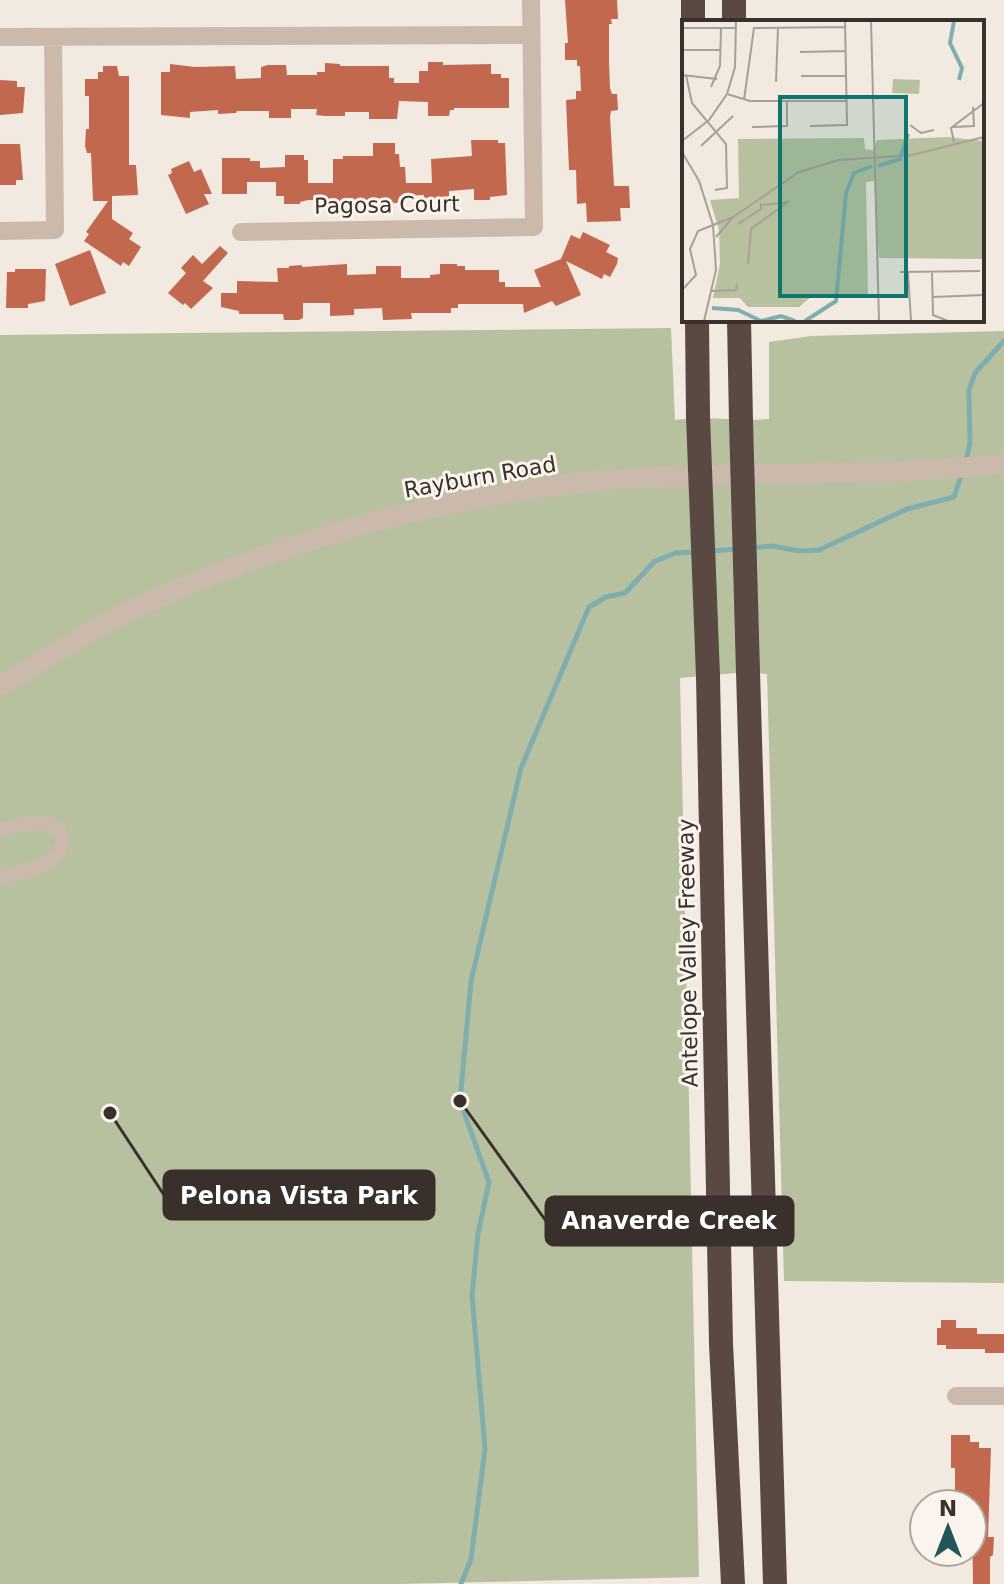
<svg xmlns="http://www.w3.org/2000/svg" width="1004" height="1584" font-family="'DejaVu Sans',sans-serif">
	<rect width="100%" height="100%" fill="#f2e9e0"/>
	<path fill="#b7c1a0" d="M671,328l4,92c31,-5 62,2 94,-1v-77l42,-6 193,-5v952l-220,-2 -17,-607 -19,-2 -68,6 19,899 -302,7h-397v-1249z"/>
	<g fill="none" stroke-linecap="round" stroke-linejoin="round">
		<path stroke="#80aeaf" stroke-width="5" d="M965,464l5,-21 -1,-53 6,-17 29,-32
			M752,548l20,-2 28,5 19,-1 88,-41 47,-12 8,-24
			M709,551l29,-2
			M461,1584l10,-25 14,-110 -13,-154 6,-61 11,-52 -29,-81 11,-120 50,-213 68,-161 17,-10 19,-4 30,-32 21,-8 19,-1"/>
	</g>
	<path fill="#c2684f" d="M565,0h52l1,19h-7l1,5h-3v38l1,26 2,6h5l1,16 -7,1 -1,6 4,69h15l1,22h-10l1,13 -34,1 -1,-19 -9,1 -1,-34h-7l-3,-70 10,-1v-8h5l-1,-25h-3v-6h-12v-17h3z
		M428,62h15v3l48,-1v10h10v4h8v30h-55v2h-4l-1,6h-21v-14l-29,-1 -2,18h-28v-7h-24v4h-20l-9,-1 1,-6h-26v9h-22v-7h-32l-1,2 -18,1v-4l-28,2v6l-29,-3v-43h9v-8l25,3 40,-1 1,13 25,-1v-11l7,-2h18l1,10h30v-3h8v-9l15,1v2h49v12h5v5h25v-12h9z
		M103,66h14l2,10h10v89h7l2,30 -26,1v23l21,14 -4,6 12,8 -12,19 -6,-4 -2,4 -37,-25 5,-7 -3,-2 22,-31h-15l-2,-48h-4l-2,-7 1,-17h3v-33h-4v-17h13v-7h5z
		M0,80l17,1v6h8l-2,26 -23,2z
		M471,140h27v3h7l2,52 -17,2v3h-16v-11l-25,2v10h-25v-6l-24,1 -2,7 -90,-3 -8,2v2h-16v-8h-8v-14h-29v12h-25v-36h28v3h10v7l25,-1v-12h19v5h4v23h25v-24h10v-3h30v-13h22v11h4l1,13h5l1,16h26l-1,-24 41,-3z
		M0,144h20l3,36h-7v5h-16z
		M189,161l5,11 7,-3 11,25h-8l5,10 -23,10 -18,-39 4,-2 -1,-4z
		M583,232l27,13 -4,7 12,6 -1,6 -7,13 -6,-3 -2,5 -36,-18 15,34 -25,11 -4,-5 -28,12 -1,-9h-65v4h-7v5h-40l1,6 -29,1 -1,-12 -28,1v6l-24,1v-13h-27v15l-4,2h-15l-1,-6h-44v-3l-18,-4v-14h16v-12l41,1 -1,-14h12v-2l13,-1v2l45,-3v11l29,-1v-8h25v12h29v-3l10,-1v-10h17v2h8v4h34v12h6v5h36l-7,-17 27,-11 10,-24 9,4z
		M220,246l8,7 -25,28 10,7 -22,21 -6,-6 -2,2 -15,-12 18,-20 -5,-5 12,-13 9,9z
		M90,250l16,43 -36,13 -15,-42z
		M15,269h31l-1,32 -17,3v4h-22l1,-36h8z
		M941,1320h15v8h21v6h27v19h-19v-4h-39v-4h-9v-17h4z
		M951,1435h19v7h9v6h12l-3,89h6l-1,18 -3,2v27h-17l-1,-80h-17v-36h-4z"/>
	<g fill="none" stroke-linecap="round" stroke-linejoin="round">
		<path stroke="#cbb9ac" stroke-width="14" d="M0,829c22,-3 53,-16 63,9 -5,32 -38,31 -63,40"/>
		<path stroke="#cbb9ac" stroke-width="18" d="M0,37l531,-2
			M0,231l55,-1 -2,-193
			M241,232l293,-5 -3,-227
			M956,1396h48"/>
		<path stroke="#cbb9ac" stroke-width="20" d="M0,686c50,-30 99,-62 153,-86 151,-67 318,-111 483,-122 123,-7 246,-1 368,-14"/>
		<path stroke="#594942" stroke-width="24" d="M693,0v22
			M734,0v22
			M697,320l1,97
			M739,320l2,101
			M748,672l27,912
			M708,676l13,668 12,240"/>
		<path stroke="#594942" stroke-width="24" d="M698,417l10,259
			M741,421l7,251"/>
	</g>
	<g text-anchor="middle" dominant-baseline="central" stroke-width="6" stroke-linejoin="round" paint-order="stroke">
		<g font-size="22" fill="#392f2b" stroke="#faf4ed">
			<text transform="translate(387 205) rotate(-1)">Pagosa Court</text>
			<text transform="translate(480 477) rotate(-10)">Rayburn Road</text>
			<text transform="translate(688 953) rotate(-91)">Antelope Valley Freeway</text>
		</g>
	</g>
	<g transform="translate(682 20)">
		<rect width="302" height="302" fill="#f2e9e0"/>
		<path d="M211,59l27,1 -1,14 -27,-1zM266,117l35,4 1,118 -105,-1 -5,-77 -8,1 2,113 -56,1 -13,11h-51l-8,-9h-27l7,-34 -1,-34 -9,-30 29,-2 -1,-59 126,-1 1,11 8,1 4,-10z" fill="#b7c1a0"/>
		<path fill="none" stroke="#80aeaf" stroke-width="4" d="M272,1l-4,22 12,25 -3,12M196,146l22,-7 8,-25M30,288l26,2 23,11 20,-5 14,5M123,301l31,-20 10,-108 8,-20 18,-7"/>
		<path fill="none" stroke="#a89f98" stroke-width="2" d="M189,1l8,300M0,8h54M0,30h39M118,32l46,-1M0,55l35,4M4,55l6,28 34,41 1,44 -12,2M119,56h46M94,62l2,-54M29,67l9,-21 1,-38M45,74l23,7h97M62,80l10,-72 91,-1M228,105l11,8 13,-3M128,106l37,-1 -2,-104M70,107l35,-1v-24M271,107l21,-1 -1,-19M0,121l27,-21 18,-26 8,-27 1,-46M272,122l-3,-14 33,-25M19,126l32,-30M0,132l17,29 14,44 3,45 -12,51M56,204l23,-15v-6M34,217l17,-20M66,244l3,-35 37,-27 -25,3M218,252l80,-1M226,252l3,49M250,252l1,43 15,6M0,270l14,-15 -6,-26 8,-18 35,-14 66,-45 40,-12 73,-5 72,-18M29,271l25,-1 1,-6M251,277l51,-2"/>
		<path fill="#0f766e" fill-opacity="0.15" stroke="#0f766e" stroke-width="4" d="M98,77h126v199h-126z"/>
		<rect width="302" height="302" fill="none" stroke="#392f2b" stroke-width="4"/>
	</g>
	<path fill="none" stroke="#392f2b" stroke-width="3" d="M110 1113L164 1195M460 1101L546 1221"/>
	<g fill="#392f2b" stroke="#faf4ed" stroke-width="3">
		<circle cx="110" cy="1113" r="8"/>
		<circle cx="460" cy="1101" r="8"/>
	</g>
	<g fill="#392f2b" stroke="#392f2b" stroke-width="3">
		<rect x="164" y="1171" width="270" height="48" rx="8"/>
		<rect x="546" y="1197" width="247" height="48" rx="8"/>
	</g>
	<g font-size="24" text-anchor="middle" font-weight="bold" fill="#fff">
		<text x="299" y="1204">Pelona Vista Park</text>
		<text x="669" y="1229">Anaverde Creek</text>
	</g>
	<g transform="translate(948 1528)"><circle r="38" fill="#faf4ed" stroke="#ada59f" stroke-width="2"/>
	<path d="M0-6L14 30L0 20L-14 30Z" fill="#215759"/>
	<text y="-12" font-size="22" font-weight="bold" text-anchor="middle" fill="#392f2b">N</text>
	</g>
</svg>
